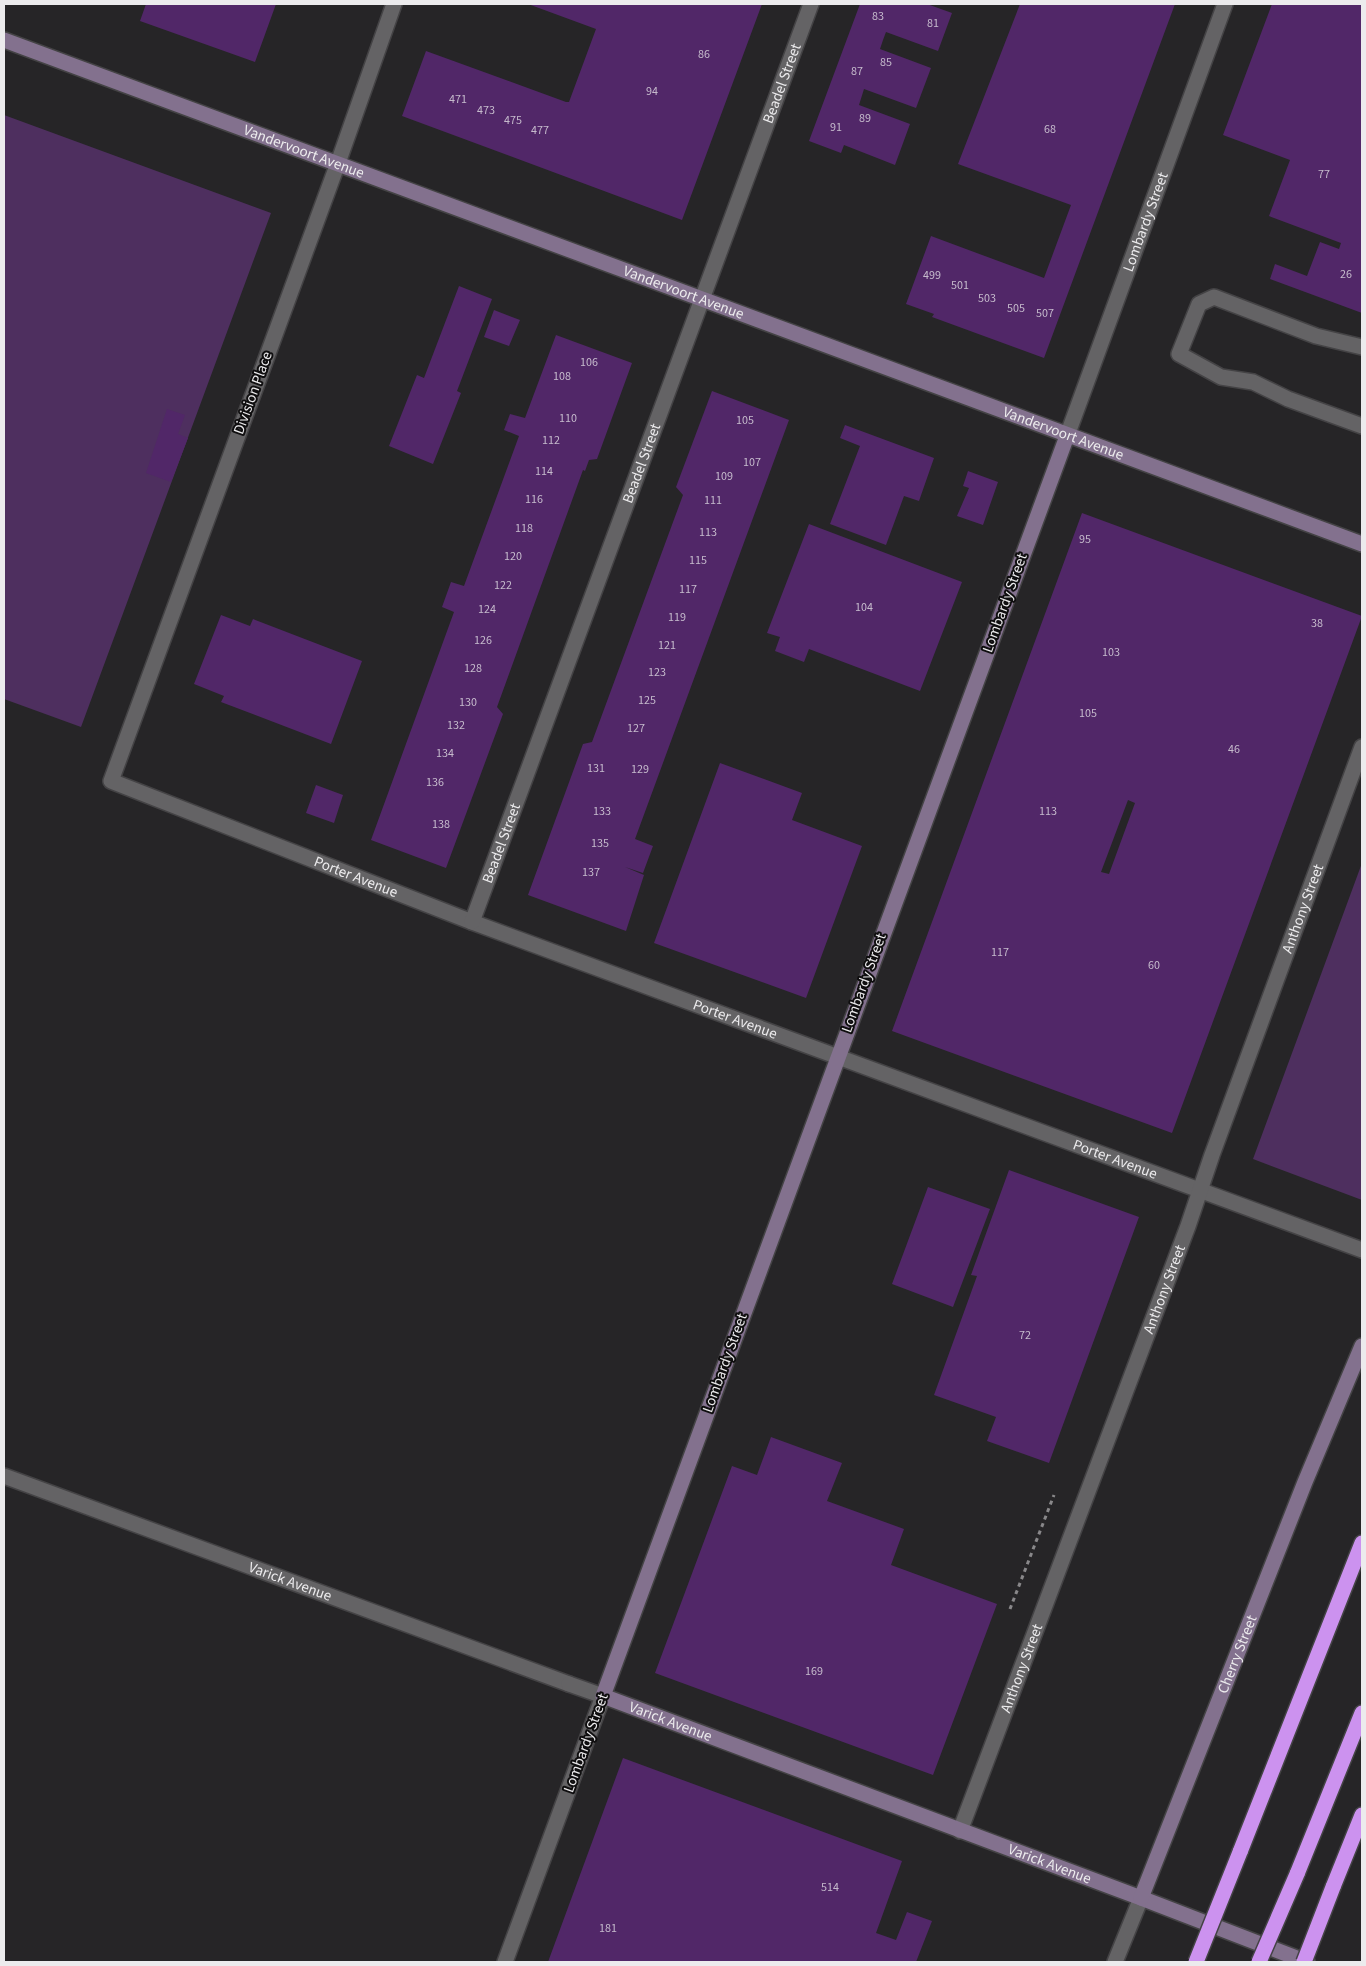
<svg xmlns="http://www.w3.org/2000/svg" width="1366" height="1966" font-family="'Source Sans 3',sans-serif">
	<rect width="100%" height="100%" fill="#262527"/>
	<path fill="#4e2f5f" d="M4,115l267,98 -190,514 -77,-28z
		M1362,863v337l-109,-41z"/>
	<path fill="#512768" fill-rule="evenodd" d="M146,4h130l-21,58 -115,-41z
		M528,4h234l-80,216 -280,-104 24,-65 140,51h3l27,-73z
		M860,4h67l25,9 -14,38 -52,-19 -3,8 -3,9 51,19 -15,40 -52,-19 -5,16 51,19 -15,41 -51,-20 -3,8 -32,-12z
		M1020,4h155l-131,354 -112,-41 2,-3 -28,-10 25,-68 113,42 27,-73 -113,-41z
		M1272,4h90v309l-92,-34 5,-15 32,12 13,-34 19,7 2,-6 -72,-27 21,-56 -67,-25z
		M459,286l33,13 -35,92 4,2 -28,71 -44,-18 28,-71 7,3z
		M494,310l26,10 -11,26 -25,-9z
		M556,335l76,28 -35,96 -8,1 -4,11 -2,-1 -86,237 6,7 -57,154 -75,-28 83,-228 -12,-5 9,-25 13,4 55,-150 -15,-6 6,-16 15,4z
		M712,391l77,29 -154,419 18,7 -10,27 -18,-6 19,8 -18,56 -98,-36 55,-151 9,-2 91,-247 -7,-8z
		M167,409l18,6 -7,19 10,4 -17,44 -25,-9z
		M845,425l89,33 -15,43 -15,-5 -18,49 -56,-21 30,-78 -20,-8z
		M968,471l30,11 -15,43 -26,-9 12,-28 -6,-2z
		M1082,513l280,103 -190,517 -280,-102zM1128,800l7,3 -26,71 -8,-2z
		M809,524l153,58 -42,109 -111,-42 -5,13 -29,-11 5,-14 -13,-4z
		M221,615l29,11 3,-7 109,42 -31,83 -110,-42 3,-6 -30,-12z
		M720,763l82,30 -10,27 70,26 -56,152 -152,-55z
		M316,785l27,10 -9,28 -28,-10z
		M1009,1170l130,47 -90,246 -62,-22 9,-24 -62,-22 43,-119 -6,-1z
		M928,1187l62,22 -37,98 -61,-23z
		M771,1437l71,26 -15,38 77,28 -13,36 106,39 -64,171 -278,-102 77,-207 25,9z
		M623,1758l279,103 -26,72 20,7 11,-28 25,9 -16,41h-368z"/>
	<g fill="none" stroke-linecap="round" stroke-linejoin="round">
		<defs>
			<g id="lane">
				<path d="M1362,347l-46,-11 -102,-39 -15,7 -20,50 42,23 32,5 35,17 74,27"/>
				<path id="s1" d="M4,1476l565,208"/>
			</g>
			<g id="street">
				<path id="s2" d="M394,4l-56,159 -227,618 361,141 890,328"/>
				<path id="s3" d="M1067,436l158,-432"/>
				<path id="s4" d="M472,922l339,-918"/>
				<path id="s5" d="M960,1831l228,-605 24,-71 150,-408"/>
				<path d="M505,1962l98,-266 -34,-12"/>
				<path d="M1115,1962l26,-64"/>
			</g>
			<g id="secondary">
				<path id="s6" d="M4,40l1358,504"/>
				<path id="s7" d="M1067,436l-464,1260 538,202 166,64"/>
				<path id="s8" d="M1141,1898l164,-416 57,-136"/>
			</g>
			<path id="highway" d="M1240,1852l122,-309
				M1297,1874l65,-161
				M1333,1887l29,-72"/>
		</defs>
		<use href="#lane" stroke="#444345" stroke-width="18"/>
		<use href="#street" stroke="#444345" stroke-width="18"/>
		<use href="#secondary" stroke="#444345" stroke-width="18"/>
		<use href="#highway" stroke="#444345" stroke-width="18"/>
		<path stroke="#89888a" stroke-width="3" stroke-dasharray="4 4" stroke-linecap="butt" d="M1010,1609l44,-114"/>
		<use href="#lane" stroke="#646365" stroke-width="15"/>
		<use href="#street" stroke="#646365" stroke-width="15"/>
		<use href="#secondary" stroke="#83718e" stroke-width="15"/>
		<use href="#highway" stroke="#cc92ef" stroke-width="15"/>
		<defs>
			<path id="highway-bridge" d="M1196,1962l44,-110
				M1259,1962l38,-88
				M1304,1962l29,-75"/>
		</defs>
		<use href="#highway-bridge" stroke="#444345" stroke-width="18" stroke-linecap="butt"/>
		<use href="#highway-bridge" stroke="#cc92ef" stroke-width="15"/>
	</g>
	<g text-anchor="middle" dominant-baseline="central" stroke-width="4" stroke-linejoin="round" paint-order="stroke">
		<g font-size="12" fill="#c5bacc">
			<text x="878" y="16">83</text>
			<text x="933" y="23">81</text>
			<text x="704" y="54">86</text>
			<text x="886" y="62">85</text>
			<text x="857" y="71">87</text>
			<text x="652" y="91">94</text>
			<text x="458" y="99">471</text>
			<text x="486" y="110">473</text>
			<text x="865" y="118">89</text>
			<text x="513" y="120">475</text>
			<text x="836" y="127">91</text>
			<text x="1050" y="129">68</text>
			<text x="540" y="130">477</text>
			<text x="1324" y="174">77</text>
			<text x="1346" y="274">26</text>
			<text x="932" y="275">499</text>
			<text x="960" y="285">501</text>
			<text x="987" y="298">503</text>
			<text x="1016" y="308">505</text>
			<text x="1045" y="313">507</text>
			<text x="589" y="362">106</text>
			<text x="562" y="376">108</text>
			<text x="568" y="418">110</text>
			<text x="745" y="420">105</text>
			<text x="551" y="440">112</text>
			<text x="752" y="462">107</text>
			<text x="544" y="471">114</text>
			<text x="724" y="476">109</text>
			<text x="534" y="499">116</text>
			<text x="713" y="500">111</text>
			<text x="524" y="528">118</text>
			<text x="708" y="532">113</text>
			<text x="1085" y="539">95</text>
			<text x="513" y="556">120</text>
			<text x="698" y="560">115</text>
			<text x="503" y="585">122</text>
			<text x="688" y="589">117</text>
			<text x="864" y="607">104</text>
			<text x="487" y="609">124</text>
			<text x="677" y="617">119</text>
			<text x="1317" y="623">38</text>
			<text x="483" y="640">126</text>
			<text x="667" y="645">121</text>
			<text x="1111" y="652">103</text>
			<text x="473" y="668">128</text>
			<text x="657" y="672">123</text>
			<text x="647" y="700">125</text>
			<text x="468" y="702">130</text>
			<text x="1088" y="713">105</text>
			<text x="456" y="725">132</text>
			<text x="636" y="728">127</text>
			<text x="1234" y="749">46</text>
			<text x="445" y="753">134</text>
			<text x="596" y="768">131</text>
			<text x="640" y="769">129</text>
			<text x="435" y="782">136</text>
			<text x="602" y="811">133</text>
			<text x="1048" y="811">113</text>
			<text x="441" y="824">138</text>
			<text x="600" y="843">135</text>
			<text x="591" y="872">137</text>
			<text x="1000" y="952">117</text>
			<text x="1154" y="965">60</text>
			<text x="1025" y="1335">72</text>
			<text x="814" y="1671">169</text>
			<text x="830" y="1887">514</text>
			<text x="608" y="1928">181</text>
		</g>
		<g font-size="15" fill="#ecebed" stroke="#0f0e0f">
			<text stroke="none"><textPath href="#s4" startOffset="894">Beadel Street</textPath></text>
			<text stroke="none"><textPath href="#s6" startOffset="320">Vandervoort Avenue</textPath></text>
			<text stroke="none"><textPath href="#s3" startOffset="228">Lombardy Street</textPath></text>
			<text stroke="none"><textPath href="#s6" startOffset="725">Vandervoort Avenue</textPath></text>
			<text transform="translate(253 393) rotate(-70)">Division Place</text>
			<text stroke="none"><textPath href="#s6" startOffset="1130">Vandervoort Avenue</textPath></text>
			<text stroke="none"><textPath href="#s4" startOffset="489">Beadel Street</textPath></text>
			<text transform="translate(1005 603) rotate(-70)">Lombardy Street</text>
			<text stroke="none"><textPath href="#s4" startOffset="84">Beadel Street</textPath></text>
			<text stroke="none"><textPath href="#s2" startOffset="1090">Porter Avenue</textPath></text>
			<text stroke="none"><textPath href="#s5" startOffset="984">Anthony Street</textPath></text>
			<text transform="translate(864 983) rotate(-70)">Lombardy Street</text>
			<text stroke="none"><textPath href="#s2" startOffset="1495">Porter Avenue</textPath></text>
			<text stroke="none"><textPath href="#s2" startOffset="1900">Porter Avenue</textPath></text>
			<text stroke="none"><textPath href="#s5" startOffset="579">Anthony Street</textPath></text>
			<text transform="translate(725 1363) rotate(-70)">Lombardy Street</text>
			<text stroke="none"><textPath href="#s1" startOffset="305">Varick Avenue</textPath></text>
			<text stroke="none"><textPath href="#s8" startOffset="262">Cherry Street</textPath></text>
			<text stroke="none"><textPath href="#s5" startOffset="174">Anthony Street</textPath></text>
			<text stroke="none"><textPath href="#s7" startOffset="1415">Varick Avenue</textPath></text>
			<text transform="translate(586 1743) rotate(-70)">Lombardy Street</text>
			<text stroke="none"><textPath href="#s7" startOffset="1820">Varick Avenue</textPath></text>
		</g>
	</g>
	<rect width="1366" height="1966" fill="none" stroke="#ecebed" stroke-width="10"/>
</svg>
